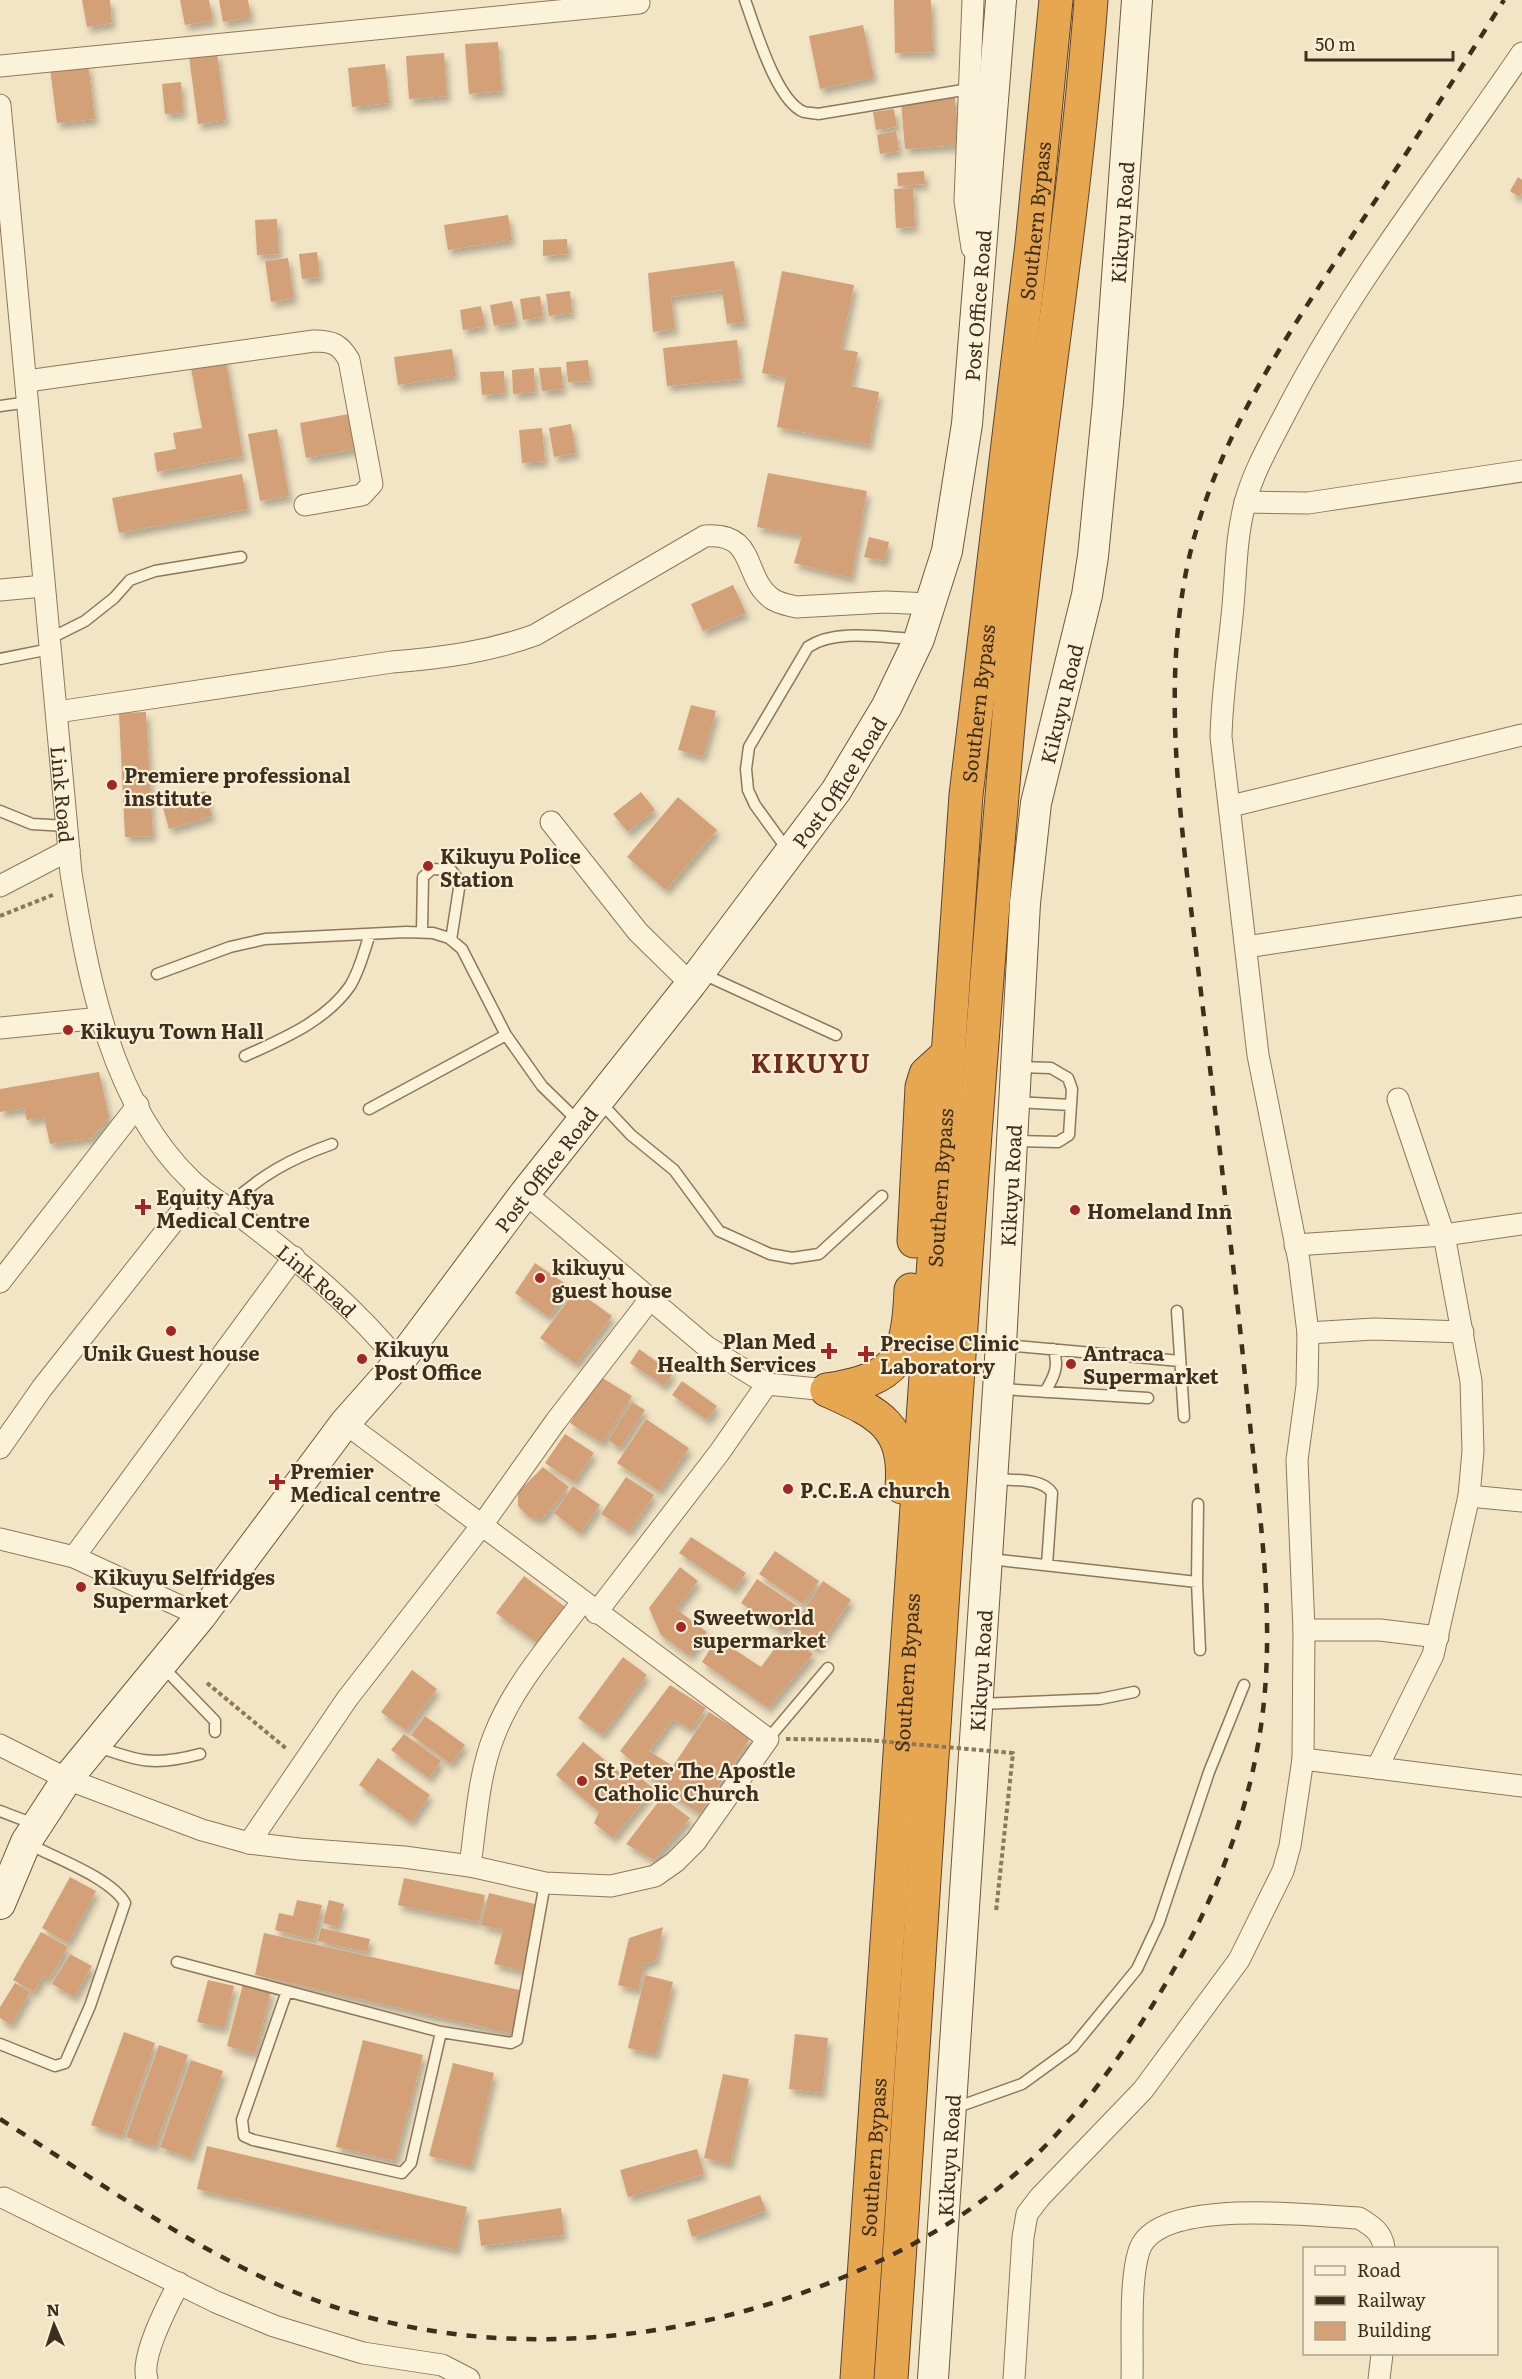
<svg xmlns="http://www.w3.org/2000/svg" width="1522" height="2379" font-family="Literata,serif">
	<defs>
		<filter id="shadow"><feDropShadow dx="3.5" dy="6" stdDeviation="3" flood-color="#0004"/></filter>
	</defs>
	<rect width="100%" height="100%" fill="#f2e5c6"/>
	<path fill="#d3a078" filter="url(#shadow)" d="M82,0h28l2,23 -25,4z
		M180,0h29l4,20 -28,5z
		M219,0h29l3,17 -28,5z
		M894,0h37l2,52 -38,1z
		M863,25l11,52 -54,12 -11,-53z
		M498,42l4,49 -33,3 -4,-50z
		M217,53l9,67 -28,4 -9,-68z
		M444,53l3,43 -38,3 -3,-43z
		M88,64l7,55 -38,4 -7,-55z
		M385,64l4,39 -37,4 -4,-39z
		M181,82l2,31 -18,1 -3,-30z
		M955,97l4,48 -54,4 -4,-48z
		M894,109l3,18 -21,3 -3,-18z
		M896,131l3,20 -19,3 -3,-19z
		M924,171l1,13 -27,2 -1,-13z
		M1518,177l4,3v13l-3,4 -9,-6z
		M913,188l2,39 -19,1 -2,-39z
		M508,215l4,25 -64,10 -4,-25z
		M277,219l2,35 -22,1 -2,-35z
		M567,239l1,15 -25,2v-16z
		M317,252l3,25 -18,2 -3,-25z
		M288,258l6,40 -23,4 -6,-41z
		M734,261l11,61 -18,2 -5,-34 -51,7 4,32 -22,3 -5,-59z
		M782,271l72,14 -13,64 17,3 -7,34 28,6 -10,53 -92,-18 9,-49 -24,-5z
		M570,291l2,22 -23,3 -3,-22z
		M540,296l3,21 -20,3 -3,-21z
		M512,301l4,21 -22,4 -4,-21z
		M481,306l4,20 -22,4 -3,-20z
		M737,340l4,39 -74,7 -4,-38z
		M452,349l4,27 -58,9 -4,-28z
		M225,357l18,99 -86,16 -3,-19 22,-4 -3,-16 29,-5 -12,-65z
		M588,360l2,21 -22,1 -2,-20z
		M561,367l2,22 -21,2 -3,-23z
		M534,368l1,24 -22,2 -1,-24z
		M504,371l1,22 -23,2 -2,-23z
		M354,413l6,35 -54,10 -6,-35z
		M571,424l5,29 -22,4 -5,-29z
		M542,428l3,33 -23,2 -3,-33z
		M277,429l12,67 -29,5 -12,-67z
		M768,473l99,18 -16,87 -57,-15 8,-28 -45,-8z
		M242,474l6,35 -129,24 -7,-35z
		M869,537l20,5 -4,19 -21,-4z
		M733,585l13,28 -43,18 -12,-27z
		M691,705l25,6 -13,46 -25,-7z
		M146,712l7,124 -28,1 -6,-124z
		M205,791l7,25 -43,13 -7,-25z
		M641,792l14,18 -27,22 -15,-18z
		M678,797l39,33 -51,60 -39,-33z
		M99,1072l10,45 -17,21 -42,6 -6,-27 -17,3 -3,-12 -24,4v-23z
		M535,1263l35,24 -21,30 -34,-24z
		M576,1290l36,26 -36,48 -36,-26z
		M639,1349l34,24 -9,13 -34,-23z
		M599,1376l33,20 -30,47 -32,-20z
		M682,1381l35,25 -10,14 -35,-25z
		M632,1402l13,8 -25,38 -12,-8z
		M646,1419l43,29 -30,43 -42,-28z
		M565,1434l29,19 -20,29 -29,-19z
		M543,1467l26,20 -27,32 -13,-2 -11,-11v-14z
		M626,1477l28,18 -25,37 -28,-18z
		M573,1486l27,19 -20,28 -26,-20z
		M691,1537l55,36 -12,17 -55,-37z
		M775,1551l44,30 -16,23 -44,-30z
		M680,1567l18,14 -22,28 31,23 -17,24 -29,-21 -12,-27z
		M524,1576l44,33 -28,36 -44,-32z
		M757,1579l43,29 -17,24 -42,-29z
		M823,1581l28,19 -34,49 -27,-18z
		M786,1633l27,21 -45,54 -66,-46 15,-24 44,29z
		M623,1657l24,18 -45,60 -24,-17z
		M412,1670l25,19 -31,42 -25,-19z
		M670,1685l36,23 -15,22 -18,-11 -24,32 22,14 -14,17 -37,-31z
		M709,1712l41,26 -50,76 -41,-27z
		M425,1716l40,29 -14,19 -40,-29z
		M404,1734l37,27 -12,17 -38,-28z
		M583,1742l41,34 6,-7 24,20 -41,49 -19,-15 5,-11 -43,-37z
		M378,1758l52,37 -19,27 -52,-37z
		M662,1797l28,21 -36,42 -28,-16z
		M70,1877l26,14 -28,52 -26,-15z
		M404,1878l81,17 -6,27 -81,-17z
		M489,1893l50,12 -16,66 -29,-7 9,-34 -22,-5z
		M297,1900l25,5 -8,35 -39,-10 4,-17 14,3z
		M329,1900l15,4 -6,23 -15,-4z
		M663,1927l-7,33 -12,4 -6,26 -20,-5 11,-47z
		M321,1928l49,11 -3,13 -49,-11z
		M41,1932l27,15 -19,32 -6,-3 -9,16 -21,-12z
		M264,1933l260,58 -10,43 -259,-59z
		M70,1954l22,12 -18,31 -22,-13z
		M645,1975l28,7 -17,72 -28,-6z
		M208,1980l26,6 -10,42 -27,-6z
		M15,1983l15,9 -19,33 -11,-7v-11z
		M243,1984l28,7 -16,63 -28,-8z
		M124,2032l31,11 -33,93 -31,-11z
		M795,2034l33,4 -6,55 -33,-4z
		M363,2040l60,15 -28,106 -59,-14z
		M159,2045l29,10 -33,92 -29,-10z
		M191,2060l32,11 -32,87 -31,-11z
		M453,2063l41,10 -23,94 -42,-11z
		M723,2074l26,5 -19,85 -26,-6z
		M207,2146l260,61 -10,43 -260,-61z
		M697,2149l7,25 -76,23 -8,-27z
		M760,2195l6,16 -74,26 -5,-17z
		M561,2208l3,27 -83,11 -3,-26z"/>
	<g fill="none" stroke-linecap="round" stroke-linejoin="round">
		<defs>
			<path id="lane" d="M745,0c10,27 31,101 59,112 4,1 10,1 14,2l151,-25
				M0,406l29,-4
				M49,639l36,-18 29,-23 16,-18 25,-9 86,-14
				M0,659l50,-10
				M0,811l32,13 35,2
				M789,852l-34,-47 -7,-15 -2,-21 3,-22 59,-100c28,-19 76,-9 109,-8
				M422,932l1,-55 9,-8 19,1 9,12 -9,58
				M157,974l73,-27 35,-8 141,-7 27,1 16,5 13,11 44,86 36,51 37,36
				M703,974l133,61
				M245,1056c37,-17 81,-35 105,-70 10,-16 14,-35 20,-52
				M1015,1102l56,3
				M601,1103l30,32 43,35 45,61 51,23 22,4 27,-4 63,-58
				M369,1109l137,-74
				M1014,1141l44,1 11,-7 3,-46 -4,-11 -17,-10 -32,-1
				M228,1206c33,-31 62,-47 104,-62
				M1177,1311l7,106
				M1004,1345l176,16
				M1001,1389l147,9
				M1045,1392c9,-15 15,-27 8,-43
				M995,1479c17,2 47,-2 57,14l-5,72
				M990,1559l207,23 3,68
				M1197,1582l1,-78
				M163,1667l52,54v11
				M979,1704l121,-5 34,-7
				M768,1739l60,-71
				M96,1746c43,16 59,20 104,8
				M0,1811l34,13
				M177,1962l264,70 70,11 6,-3 28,-157
				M287,1991l-45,129 2,16 9,4 149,33 9,-10 30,-131
				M0,2044l55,22 10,-3 25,-57 35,-103c-14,-25 -70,-45 -96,-59
				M952,2109l70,-25 51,-37 64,-78 22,-47 50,-150 35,-87"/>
			<g id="street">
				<path d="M0,66l639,-63"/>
				<path id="s1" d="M0,105l71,768c17,105 40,230 120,307 18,18 43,30 62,46 53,41 104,84 146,136"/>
				<path d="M972,248l-7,-47 8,-201"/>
				<path d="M27,381l287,-40c18,0 26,3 35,19l23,124 -10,11 -57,10"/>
				<path d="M1245,502l63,1 214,-32"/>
				<path d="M0,590l44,-4"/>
				<path d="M57,712l335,-50c50,-4 96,-10 143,-27l170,-99c54,-4 36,43 69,64 7,4 15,5 22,7l89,-5 46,2"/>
				<path d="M1231,806l291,-71"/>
				<path d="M551,822l87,110 53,52"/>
				<path d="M0,886l69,-36"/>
				<path d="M1246,947l276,-41"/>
				<path d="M0,1028l101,-10"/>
				<path d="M525,1193l182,154 60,37 60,6"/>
				<path d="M1295,1245l149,-10 -46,-136"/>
				<path d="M0,1282l138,-177"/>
				<path d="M1308,1333l66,-4 89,3"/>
				<path d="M0,1448l42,-60 158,-200"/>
				<path d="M1469,1496l53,5"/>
				<path d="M0,1539l74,18 127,59"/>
				<path d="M74,1557l220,-300"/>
				<path d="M596,1613l123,-160 48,-69"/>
				<path d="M1304,1630h76l58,7"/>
				<path d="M0,1745l67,34 135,51 47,13 50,6 105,8 66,9 75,17 66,3 44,-10 20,-14 21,-21 72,-102 -423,-316"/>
				<path d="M1303,1759l74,9 56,-113 36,-159 4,-45 -2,-70 -27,-146 78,-11"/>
				<path d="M1377,1768l145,18"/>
				<path d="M249,1843l98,-144 135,-174 74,-104 95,-123"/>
				<path d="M470,1866c6,-42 8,-90 24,-130 19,-50 57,-92 88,-134"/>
				<path d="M4,2198l212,104 58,24 89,27 79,12 27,14"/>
				<path d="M147,2379c-7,-22 21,-75 32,-96"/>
				<path d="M1014,2379l9,-142 4,-23 13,-17 103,-107 96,-130 44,-89 7,-25 13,-87 1,-129 -7,-170 10,-74 1,-53 -9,-72 -41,-206 -37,-318c1,-44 8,-87 12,-131 3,-34 3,-69 12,-103 8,-31 26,-62 41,-91 65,-127 156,-241 236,-359"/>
				<path d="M1132,2379c1,-35 -3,-97 7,-128 17,-55 173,-35 220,-33 13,8 23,14 25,30"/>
				<path d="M1379,2379l3,-25"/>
			</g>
			<g id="secondary">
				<path id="s2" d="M0,1904l26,-62 41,-63 134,-163 144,-193 54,-61 126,-169 166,-209 145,-193 51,-85 32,-67 28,-88 20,-127 34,-424"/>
				<path id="s3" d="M933,2379l68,-1035 24,-441 11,-100 51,-208 6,-39 15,-154 29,-402"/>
			</g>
			<g id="highway">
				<path d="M914,1241l8,-154 4,-13 23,-21"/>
				<path d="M827,1390c71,-11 81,-31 84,-100"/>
				<path d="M827,1390c51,23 80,35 75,97"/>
				<path id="s4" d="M857,2379l109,-1584 66,-551 24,-244"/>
				<path d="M891,2379c38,-555 69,-1110 118,-1664 21,-239 64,-476 82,-715"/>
			</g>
		</defs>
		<use href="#lane" stroke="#8f7759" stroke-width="13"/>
		<use href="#street" stroke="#8f7759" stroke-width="23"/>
		<use href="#secondary" stroke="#71583c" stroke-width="32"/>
		<use href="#highway" stroke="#5d442e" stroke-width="35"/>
		<path stroke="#8f7759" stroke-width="4" stroke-dasharray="4.5 3" stroke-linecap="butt" d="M0,916l55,-22
			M207,1683l81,67
			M786,1739l81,1"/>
		<use href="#lane" stroke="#fbf2da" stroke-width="10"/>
		<use href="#street" stroke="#fbf2da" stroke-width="21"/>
		<use href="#secondary" stroke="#fbf2da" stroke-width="30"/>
		<use href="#highway" stroke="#e7a751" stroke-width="33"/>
		<path stroke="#3e2e1e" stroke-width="4.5" stroke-dasharray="10 10" stroke-linecap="butt" d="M0,2119c93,59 182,123 283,168 175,78 382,63 556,-8 137,-57 218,-126 299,-251 61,-93 107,-191 123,-302 15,-104 -1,-207 -12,-311 -16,-160 -36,-321 -55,-481 -14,-120 -31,-243 -8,-362 26,-129 98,-231 168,-339 51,-77 101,-155 150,-233"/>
		<path stroke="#8f7759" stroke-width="4" stroke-dasharray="4.5 3" stroke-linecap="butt" d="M867,1740l146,13 -17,159"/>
	</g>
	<g fill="#a32524" stroke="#f8efd6" stroke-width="2">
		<circle cx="112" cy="785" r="6"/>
		<circle cx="428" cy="866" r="6"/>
		<circle cx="68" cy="1030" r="6"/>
		<path d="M140 1198h6v6h6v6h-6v6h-6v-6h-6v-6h6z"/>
		<circle cx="1075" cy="1210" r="6"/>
		<circle cx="540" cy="1278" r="6"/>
		<circle cx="171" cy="1331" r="6"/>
		<path d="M826 1342h6v6h6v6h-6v6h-6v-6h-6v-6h6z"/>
		<path d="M863 1345h6v6h6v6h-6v6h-6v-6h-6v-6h6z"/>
		<circle cx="362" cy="1359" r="6"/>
		<circle cx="1071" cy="1364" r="6"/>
		<path d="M274 1473h6v6h6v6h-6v6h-6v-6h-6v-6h6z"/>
		<circle cx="788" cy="1489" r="6"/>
		<circle cx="81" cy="1587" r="6"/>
		<circle cx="681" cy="1627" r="6"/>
		<circle cx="582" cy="1781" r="6"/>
	</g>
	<g text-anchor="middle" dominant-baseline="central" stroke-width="4.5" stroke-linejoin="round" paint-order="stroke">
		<g font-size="20" fill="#3e2e1e" stroke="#f8efd6">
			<text stroke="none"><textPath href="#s4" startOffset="2166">Southern Bypass</textPath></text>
			<text stroke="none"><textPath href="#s3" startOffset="2168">Kikuyu Road</textPath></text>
			<text stroke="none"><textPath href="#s2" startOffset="1908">Post Office Road</textPath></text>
			<text stroke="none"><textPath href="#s4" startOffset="1680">Southern Bypass</textPath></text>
			<text stroke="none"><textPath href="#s3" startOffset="1682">Kikuyu Road</textPath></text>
			<text stroke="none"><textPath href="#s2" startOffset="1404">Post Office Road</textPath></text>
			<text stroke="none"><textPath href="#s1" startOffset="692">Link Road</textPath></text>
			<text stroke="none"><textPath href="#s2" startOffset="918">Post Office Road</textPath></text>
			<text stroke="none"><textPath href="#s3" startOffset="1196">Kikuyu Road</textPath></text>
			<text stroke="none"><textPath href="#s4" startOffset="1194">Southern Bypass</textPath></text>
			<text stroke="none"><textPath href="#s1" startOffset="1268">Link Road</textPath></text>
			<text stroke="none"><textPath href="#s3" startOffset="710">Kikuyu Road</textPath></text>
			<text stroke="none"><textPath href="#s4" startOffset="708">Southern Bypass</textPath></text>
			<text stroke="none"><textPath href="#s3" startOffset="224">Kikuyu Road</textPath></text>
			<text stroke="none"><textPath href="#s4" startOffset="222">Southern Bypass</textPath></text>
		</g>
		<g font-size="20" font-weight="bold" fill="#3e2e1e" stroke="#f8efd6" text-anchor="start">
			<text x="124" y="774">Premiere professional<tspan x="124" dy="23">institute</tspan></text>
			<text x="440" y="855">Kikuyu Police<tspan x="440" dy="23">Station</tspan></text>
			<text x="80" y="1030">Kikuyu Town Hall</text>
			<text x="156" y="1196">Equity Afya<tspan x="156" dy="23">Medical Centre</tspan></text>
			<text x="1087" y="1210">Homeland Inn</text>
			<text x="552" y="1266">kikuyu<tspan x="552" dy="23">guest house</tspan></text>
			<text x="816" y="1340" text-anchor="end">Plan Med<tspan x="816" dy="23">Health Services</tspan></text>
			<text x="880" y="1342">Precise Clinic<tspan x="880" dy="23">Laboratory</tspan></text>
			<text x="374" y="1348">Kikuyu<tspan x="374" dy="23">Post Office</tspan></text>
			<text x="171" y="1352" text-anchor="middle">Unik Guest house</text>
			<text x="1083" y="1352">Antraca<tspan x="1083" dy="23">Supermarket</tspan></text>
			<text x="290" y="1470">Premier<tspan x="290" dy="23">Medical centre</tspan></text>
			<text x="800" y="1489">P.C.E.A church</text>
			<text x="93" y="1576">Kikuyu Selfridges<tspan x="93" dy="23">Supermarket</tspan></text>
			<text x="693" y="1616">Sweetworld<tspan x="693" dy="23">supermarket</tspan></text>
			<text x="594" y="1769">St Peter The Apostle<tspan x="594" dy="23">Catholic Church</tspan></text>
		</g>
		<g font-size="26" font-weight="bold" letter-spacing="1.5" fill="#6e2d1a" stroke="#f8efd6">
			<text x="811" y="1061">KIKUYU</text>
		</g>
	</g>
	<rect x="1303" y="2247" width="195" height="108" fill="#f8efd6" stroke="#aea28c" stroke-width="1.5"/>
	<rect x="1315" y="2266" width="30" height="9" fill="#fbf2da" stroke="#aea28c" stroke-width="1.5"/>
	<text x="1357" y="2277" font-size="18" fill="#3e2e1e">Road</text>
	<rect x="1315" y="2296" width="30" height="9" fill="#3e2e1e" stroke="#aea28c" stroke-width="1.5"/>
	<text x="1357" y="2307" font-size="18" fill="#3e2e1e">Railway</text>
	<rect x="1315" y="2322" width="30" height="18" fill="#d3a078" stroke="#aea28c" stroke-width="1.5"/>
	<text x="1357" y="2337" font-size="18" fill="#3e2e1e">Building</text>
	<g transform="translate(54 2325) rotate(357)" stroke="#f8efd6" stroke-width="4.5" paint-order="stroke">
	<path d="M0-4.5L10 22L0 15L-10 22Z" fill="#3e2e1e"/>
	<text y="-9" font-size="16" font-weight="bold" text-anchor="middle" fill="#3e2e1e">N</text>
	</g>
	<path d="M1306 51v9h147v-9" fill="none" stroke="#3e2e1e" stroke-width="3"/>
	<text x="1315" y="51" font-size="18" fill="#3e2e1e" stroke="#f8efd6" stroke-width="4.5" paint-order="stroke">50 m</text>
</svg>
